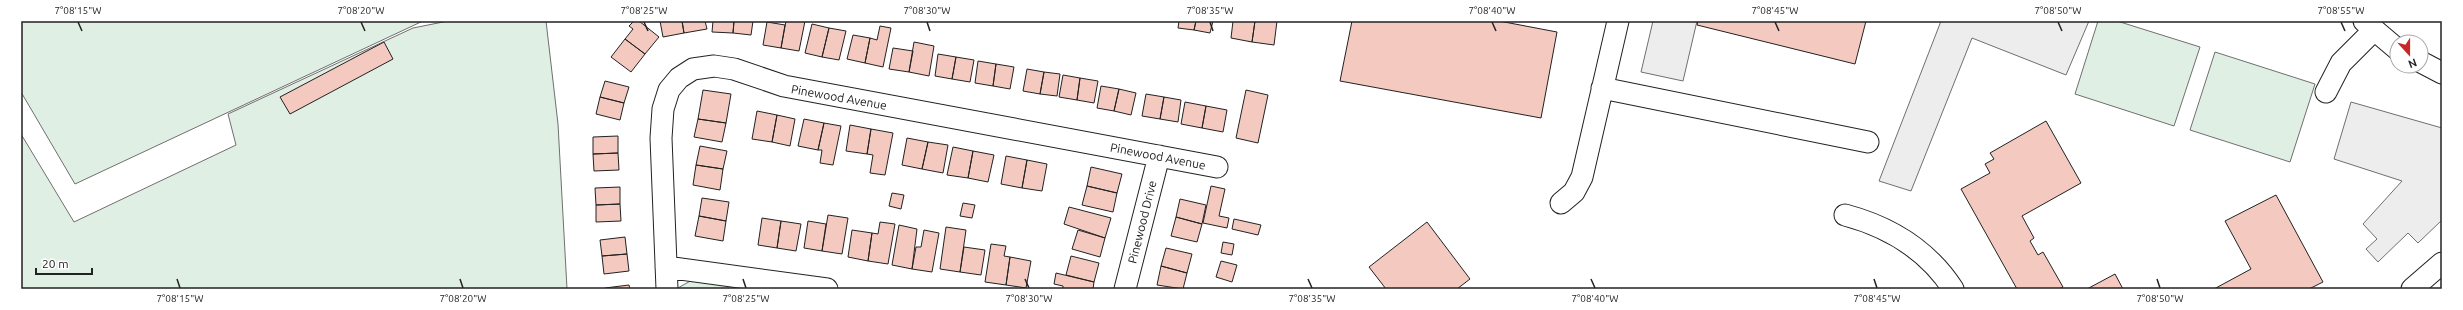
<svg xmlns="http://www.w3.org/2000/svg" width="2463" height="310" font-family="Ubuntu,sans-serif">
	<rect width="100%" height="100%" fill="#fff"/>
	<path fill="#e0efe3" stroke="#6f6f6f" d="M21,21h402l-348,163 -54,-92z
		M448,21h98l12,103 9,165h-546v-155l53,88 162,-77 -8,-31 185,-86z
		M2098,21h19l83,26 -26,79 -99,-32z
		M2215,52l100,32 -25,78 -100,-32z
		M694,279l59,10h-77z"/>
	<path fill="#ededed" stroke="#6f6f6f" d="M1653,21h44l-14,60 -42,-9z
		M1941,21h148l-23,54 -94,-37 -61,153 -32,-10z
		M2351,102l91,26v92l-24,23 -10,-10 -30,29 -12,-13 11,-10 -14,-15 39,-43 -68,-22z"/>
	<path fill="#f3c9c0" stroke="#222" d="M634,21h5l20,16 -14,17 -20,-15 8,-10 -4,-3z
		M660,21h22l2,12 -21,4z
		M682,21h23l2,8 -23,4z
		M713,21h21l-1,12 -21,-1z
		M734,21h19l-2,14 -18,-2z
		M786,21h19l-6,30 -18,-3z
		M1179,21h17l-2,9 -16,-2z
		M1196,21h17l-3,12 -16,-3z
		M1233,21h22l-3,21 -21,-4z
		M1255,21h22l-3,24 -22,-3z
		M1352,21h147l58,11 -16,86 -201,-37z
		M1698,21h168l-11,43 -158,-39z
		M767,22l18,3 -4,23 -18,-3z
		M812,24l17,4 -7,29 -17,-4z
		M880,26l11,2 -8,39 -18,-4 5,-25 7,2z
		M829,28l17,3 -7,29 -17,-3z
		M853,35l17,3 -5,25 -18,-4z
		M625,39l20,15 -14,18 -20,-15z
		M384,42l9,17 -103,55 -10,-17z
		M914,42l20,4 -5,30 -20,-4z
		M893,48l20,3 -4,21 -20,-3z
		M938,54l18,3 -4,22 -17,-3z
		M956,57l18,3 -4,22 -18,-3z
		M978,61l18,3 -3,22 -18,-3z
		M996,64l18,3 -4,22 -17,-3z
		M1027,69l17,3 -4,22 -17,-3z
		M1044,72l16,2 -3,22 -17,-2z
		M1063,75l17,3 -3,22 -18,-3z
		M1080,78l18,3 -4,22 -17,-3z
		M605,81l24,6 -5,16 -24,-6z
		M1101,86l18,3 -5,22 -17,-3z
		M1119,89l17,4 -5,22 -17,-4z
		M703,90l28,4 -5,29 -28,-4z
		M1246,90l22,5 -10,48 -22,-5z
		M1146,94l18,3 -4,22 -18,-3z
		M600,97l24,6 -4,17 -24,-6z
		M1164,97l17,3 -3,22 -18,-3z
		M1185,102l21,4 -4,22 -21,-4z
		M1206,106l21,4 -4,22 -21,-4z
		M757,111l20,4 -5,27 -20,-3z
		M777,115l18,4 -5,27 -18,-4z
		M698,119l28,4 -4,19 -28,-5z
		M804,119l20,4 -6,27 -20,-4z
		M2046,121l35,62 -59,33 12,22 -4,3 8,14 5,-3 20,35 -4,2h-42l-56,-100 29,-16 -5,-9 9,-5 -4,-6z
		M824,123l17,3 -8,39 -13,-2 2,-13h-4z
		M850,125l21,4 -4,25 -21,-3z
		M871,129l22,4 -8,42 -15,-2 3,-18 -6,-1z
		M618,136v17l-25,1v-17z
		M907,138l21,4 -6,27 -20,-4z
		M928,142l20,3 -5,28 -21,-4z
		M700,146l27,5 -4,18 -27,-4z
		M953,147l20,4 -5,27 -21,-3z
		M973,151l21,4 -6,27 -20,-4z
		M618,153l1,17 -25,1 -1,-17z
		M1006,156l21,4 -5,28 -21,-4z
		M1027,160l20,4 -5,27 -20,-3z
		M696,165l27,4 -3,21 -27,-5z
		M1091,167l31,7 -5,19 -30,-7z
		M1087,186l30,7 -4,19 -31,-7z
		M1211,186l14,3 -6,27 10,2 -2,10 -24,-5z
		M620,187v17l-24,1 -1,-17z
		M892,193l12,2 -3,14 -12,-3z
		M2276,195l47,87 -14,7h-95l37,-20 -26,-48z
		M702,198l27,4 -3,19 -27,-5z
		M1180,199l26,6 -4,19 -26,-7z
		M963,203l12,2 -3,13 -12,-2z
		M620,204l1,17 -25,1v-17z
		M1069,207l42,11 -6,20 -41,-14z
		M828,215l20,3 -6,36 -20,-3z
		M699,216l27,5 -3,20 -28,-5z
		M1176,217l26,7 -5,18 -26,-6z
		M762,218l19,3 -4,27 -19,-3z
		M1234,219l27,6 -3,10 -26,-6z
		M781,221l20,3 -5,27 -19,-3z
		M808,221l18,3 -4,27 -18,-3z
		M880,222l15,2 -7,40 -20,-3 4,-28 6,1z
		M1427,222l43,57 -13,10h-71l-17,-22z
		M899,225l18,4 -5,40 -20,-4z
		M946,227l20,3 -6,42 -20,-3z
		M852,230l20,3 -4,28 -20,-4z
		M924,230l15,3 -7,39 -20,-3 4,-22h5z
		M1078,230l27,8 -5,19 -28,-8z
		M625,237l2,17 -25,2 -2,-16z
		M1223,242l11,2 -2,11 -11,-2z
		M991,244l15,2 -2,10 6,1 -4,28 -21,-3z
		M964,247l21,3 -4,25 -21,-3z
		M1166,248l26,6 -5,19 -26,-7z
		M627,254l2,17 -25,3 -2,-18z
		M1071,256l28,7 -5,19 -28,-7z
		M1010,257l21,4 -5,27 -20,-3z
		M1221,261l16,4 -5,17 -16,-5z
		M1161,266l26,7 -4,16 -26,-4z
		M1056,273l38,9 -1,7h-30v-3l-9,-2z
		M2115,274l8,15h-36z
		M629,285l1,4h-25v-1z"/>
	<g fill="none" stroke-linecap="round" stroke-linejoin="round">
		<defs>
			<path id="minor" d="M2364,21l33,28
				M2421,62l21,11
				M1602,88l266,54
				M2326,92l15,-29 32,-32
				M1561,203l13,-11 8,-15 36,-156
				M1845,215c45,12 82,34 108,74
				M666,267l161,22
				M667,289l-6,-151 2,-29 6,-19 10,-12 14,-9 21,-3 20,3 50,17 433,81
				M1125,289l34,-133
				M2412,289l30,-26"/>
		</defs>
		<use href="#minor" stroke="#222" stroke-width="23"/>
		<use href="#minor" stroke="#fff" stroke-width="21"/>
	</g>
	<path fill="none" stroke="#222" stroke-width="1.5" d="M78,22l4,9M361,22l4,9M644,22l4,9M927,22l3,9M1210,22l3,9M1492,22l4,9M1775,22l4,9M2058,22l4,9M2341,22l4,9M177,279l3,9M460,279l3,9M743,279l3,9M1025,279l4,9M1308,279l4,9M1591,279l4,9M1874,279l3,9M2157,279l3,9"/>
	<g text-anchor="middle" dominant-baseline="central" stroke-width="3" stroke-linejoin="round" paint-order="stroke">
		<g font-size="12" fill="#222" stroke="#fff">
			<text transform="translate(839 97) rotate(10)">Pinewood Avenue</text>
			<text transform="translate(1158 156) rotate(11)">Pinewood Avenue</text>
			<text transform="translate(1142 222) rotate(-76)">Pinewood Drive</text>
		</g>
	</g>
	<rect width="2463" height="310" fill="none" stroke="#ffffff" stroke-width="44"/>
	<g transform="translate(2409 54) rotate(159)"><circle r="19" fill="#ffffff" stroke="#a7a7a7"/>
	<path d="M0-3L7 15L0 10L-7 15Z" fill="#c62828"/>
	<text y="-6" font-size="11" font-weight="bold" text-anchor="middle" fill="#222222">N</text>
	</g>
	<path d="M36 268v6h56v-6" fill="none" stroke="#222222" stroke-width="2"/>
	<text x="42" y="268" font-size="12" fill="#222222" stroke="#ffffff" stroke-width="3" paint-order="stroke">20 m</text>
	<rect x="22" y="22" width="2419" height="266" fill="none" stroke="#222" stroke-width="1.5"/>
	<g font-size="10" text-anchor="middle" fill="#222">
		<text x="78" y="14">7°08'15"W</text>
		<text x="361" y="14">7°08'20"W</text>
		<text x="644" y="14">7°08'25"W</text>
		<text x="927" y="14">7°08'30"W</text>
		<text x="1210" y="14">7°08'35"W</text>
		<text x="1492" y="14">7°08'40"W</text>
		<text x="1775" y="14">7°08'45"W</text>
		<text x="2058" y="14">7°08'50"W</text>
		<text x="2341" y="14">7°08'55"W</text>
		<text x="180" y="302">7°08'15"W</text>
		<text x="463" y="302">7°08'20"W</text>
		<text x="746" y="302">7°08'25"W</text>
		<text x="1029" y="302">7°08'30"W</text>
		<text x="1312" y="302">7°08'35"W</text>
		<text x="1595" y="302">7°08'40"W</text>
		<text x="1877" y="302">7°08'45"W</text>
		<text x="2160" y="302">7°08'50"W</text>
	</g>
</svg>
